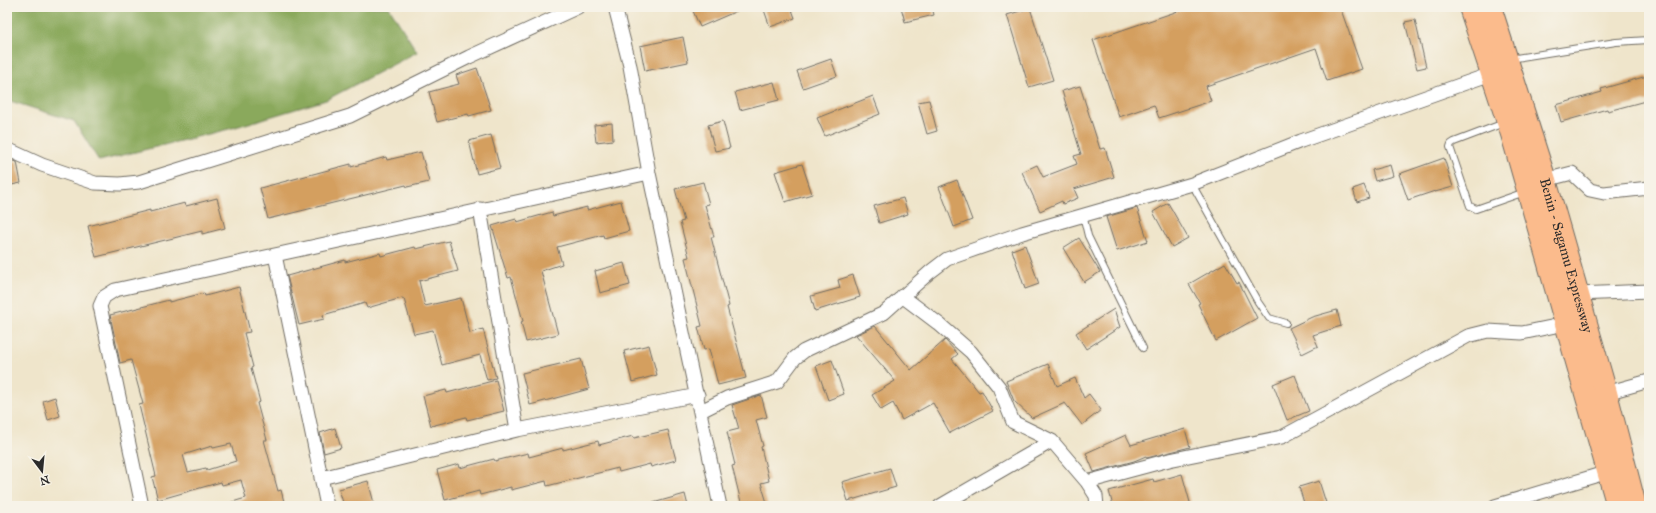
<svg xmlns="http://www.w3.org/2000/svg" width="1656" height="513" font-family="'IM FELL Great Primer',serif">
	<rect width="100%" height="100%" fill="#f7f3e8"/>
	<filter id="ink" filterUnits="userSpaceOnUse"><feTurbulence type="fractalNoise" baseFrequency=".025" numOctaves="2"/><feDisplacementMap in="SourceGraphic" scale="8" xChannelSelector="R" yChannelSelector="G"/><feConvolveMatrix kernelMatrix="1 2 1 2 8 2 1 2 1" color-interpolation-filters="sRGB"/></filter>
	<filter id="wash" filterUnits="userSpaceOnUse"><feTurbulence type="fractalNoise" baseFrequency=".012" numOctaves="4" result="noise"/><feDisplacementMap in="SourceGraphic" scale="16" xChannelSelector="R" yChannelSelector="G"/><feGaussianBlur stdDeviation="0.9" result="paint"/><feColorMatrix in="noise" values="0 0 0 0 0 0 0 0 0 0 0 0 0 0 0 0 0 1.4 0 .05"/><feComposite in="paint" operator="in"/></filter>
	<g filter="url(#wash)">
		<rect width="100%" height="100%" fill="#efe5cb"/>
		<path fill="#8aa95c" stroke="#5a6a44" d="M7,7h382l28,45 -91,48 -97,29 -130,32 -25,-40 -67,-21z"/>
		<g id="blocks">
			<path fill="#d49f5e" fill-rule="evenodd" d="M701,7h45l-46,20 -7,-16z
				M763,7h28l4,11 -25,9z
				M901,7h31l2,8 -29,7z
				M1190,7h150l22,62 -35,12 -11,-33 -110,38 5,15 -52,17 -5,-13 -35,12 -26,-77z
				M1030,8l23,72 -24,7 -22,-72z
				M1415,20l11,47 -9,2 -12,-47z
				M683,37l5,25 -43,9 -5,-25z
				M831,59l6,17 -34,12 -6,-17z
				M477,68l14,42 -22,6 -1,-2 -31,8 -8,-30 30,-8 -3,-9z
				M1647,76l2,6v18l-41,11 -1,-2 -46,13 -5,-17 46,-13 -1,-3z
				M774,82l5,18 -39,10 -5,-18z
				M1080,86l20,63 5,-1 9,29 -40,12 4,9 -15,6 -1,-3 -22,10 -18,-39 15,-7 6,12 34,-13 -3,-8 7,-2 -19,-63z
				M873,96l7,18 -55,22 -8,-18z
				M929,100l8,31 -10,3 -9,-32z
				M723,121l7,27 -15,3 -7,-26z
				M612,123l1,17 -17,2 -2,-17z
				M491,135l9,33 -23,6 -8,-33z
				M421,152l8,30 -22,5 -1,-2 -138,34 -8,-31 91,-24v3l35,-10 1,3z
				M1444,158l9,29 -18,5v-1l-27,9 -9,-26z
				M14,161l3,1 4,21 -14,3v-24z
				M802,164l10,30 -27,8 -10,-30z
				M1390,165l3,11 -18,5 -3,-11z
				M957,180l15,40 -18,7 -15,-40z
				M703,182l6,22 -4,1 9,32h-3l18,69 -2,1 19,71 -28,7 -9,-36 -5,1 -6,-23 4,-1 -17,-68 4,-1 -9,-35 4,-1 -9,-32z
				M1364,185l5,13 -12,4 -4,-13z
				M217,198l8,30 -23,6v-3l-106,26 -8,-31 62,-16v2l35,-9 1,3z
				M903,198l5,16 -29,9 -5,-17z
				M621,201l8,30 -25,7 -1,-3 -46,12 5,17 -21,7 17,63 -32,8 -5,-20 2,-1 -12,-44 -3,1 -16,-52 24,-7 1,3 35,-10 1,4 34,-9v3z
				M1168,203l20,35 -16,9 -19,-35z
				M1137,208l11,33 -31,10 -11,-34z
				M1079,238l21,34 -16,10 -21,-34z
				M449,241l9,30 -39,10 6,25 36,-8 9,35 13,-4 13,49 -9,2 -7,-25 -38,10 -9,-35 -19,4 -10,-35 -2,-1 -35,10 -2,-5 -42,12 1,4 -25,6 -12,-49 58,-16v2l35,-9 1,3 34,-9 1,2z
				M1025,245l14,39 -14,5 -13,-39z
				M624,263l6,22 -30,8 -5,-22z
				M1225,263l12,20 2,-1 18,36 -41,23 -18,-37 2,-1 -11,-19z
				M853,275l7,22 -45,14 -4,-15 29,-8 -2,-8z
				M239,287l11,45 -6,1 9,34 -2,1 9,34 -3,1 10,37h-3l14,51 3,-1 4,16h-56v-3l17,-5 -5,-18 -19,5 -1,-3 -63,18 -6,-23 4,-1 -17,-71 4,-1 -12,-44 -11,3 -10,-48 59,-15v2l35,-9 1,3zM231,444l5,17 -29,9 -1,-2 -18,4 -5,-17 29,-9 1,2z
				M1114,309l6,18 -34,22 -10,-16z
				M1337,310l4,16 -28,9 5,11 -16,8 -13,-26 23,-11z
				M875,326l36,44 34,-30 13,14 -6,5 27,33 3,-1 11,20 -43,22 -17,-30 -31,17 -9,-17 -12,7 -9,-15 23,-14 -39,-46z
				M649,345l8,30 -25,7 -8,-31z
				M581,359l8,30 -59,16 -8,-32z
				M832,360l12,34 -16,6 -12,-34z
				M1048,364l9,22 18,-8 9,20 5,-4 12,16 -19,15 -17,-22 -33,15 -18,-17 -8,-20z
				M1295,375l14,36 -22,9 -14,-36z
				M496,380l8,31 -37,9 -1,-3 -35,9 -8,-30 23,-6 1,3z
				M761,395l6,22 -11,3 7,26 -2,1 8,34 -8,2 7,23h-26l-10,-40 3,-1 -8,-33 12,-3 -7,-24z
				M55,397l5,19 -12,4 -5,-19z
				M335,428l6,20 -17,5 -4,-20z
				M1185,429l5,18 -43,11 -1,-2 -12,5 -40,11 -8,-19 40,-18 5,10z
				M668,430l8,30 -25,7 -1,-3 -31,8 -1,-4 -71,18 -1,-5 -35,9v-3l-31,8 -1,-4 -34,9 -8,-30 22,-6 1,4 34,-9 1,2 33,-8 1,4 34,-9v2l35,-9 1,4 34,-9 1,2z
				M890,468l6,19 -48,14 -6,-19z
				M1182,474l9,32h-78l-4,-15 44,-12 1,3z
				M368,481l6,22 -13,3h-17l-5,-17z
				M1319,481l8,25h-22l-6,-19z
				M685,494l3,12h-35v-3z"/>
		</g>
	</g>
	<g filter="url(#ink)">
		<use href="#blocks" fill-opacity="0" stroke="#706c63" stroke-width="1"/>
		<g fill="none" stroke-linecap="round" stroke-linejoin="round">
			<defs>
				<path id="lane" d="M1510,59l106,-17 33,-2
					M1504,123l-50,19 -3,2 -1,3 20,59 6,3 49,-17
					M1192,184l66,118 11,16 17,5
					M1083,215l5,21 55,112"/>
				<path id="street" d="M615,7l15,59 19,107 71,333
					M7,149l35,16 53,18 25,1 19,-2 211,-66 119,-59 109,-50
					M1545,180l27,-7 18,17 14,3 45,-5
					M480,209l37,221
					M275,255l52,251
					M1578,294l71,-3
					M902,296l37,28 32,28 28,35 14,35 39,19 35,41 9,14 1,10
					M1606,393l43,-12
					M701,411l26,-13 50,-16 18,-24 9,-7 80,-38 46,-41 17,-13 75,-26 170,-49 109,-43 190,-67
					M321,478l196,-48 181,-35
					M1087,482l82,-22 113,-23 186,-101 20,-5 34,2 43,-9
					M142,506l-42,-200 4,-9 11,-7 534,-117
					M940,506l112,-65
					M1495,506l113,-34"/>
				<g id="highway">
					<path d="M1470,7l42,127 106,372"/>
					<path id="s1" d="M1490,7l55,173 61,213 29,113"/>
				</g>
			</defs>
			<use href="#lane" stroke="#706c63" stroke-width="8"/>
			<use href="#street" stroke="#706c63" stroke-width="15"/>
			<use href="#highway" stroke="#706c63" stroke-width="24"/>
			<use href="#lane" stroke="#fff" stroke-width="6"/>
			<use href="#street" stroke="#fff" stroke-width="13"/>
			<use href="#highway" stroke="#fbbb8c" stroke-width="22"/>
		</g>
	</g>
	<g text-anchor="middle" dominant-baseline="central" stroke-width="3.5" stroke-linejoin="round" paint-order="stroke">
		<g font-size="14" fill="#2b2b2b" stroke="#f7f3e8">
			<text stroke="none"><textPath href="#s1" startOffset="260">Benin - Sagamu Expressway</textPath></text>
		</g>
	</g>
	<rect width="1656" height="513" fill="none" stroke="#f7f3e8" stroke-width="24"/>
	<g transform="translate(42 471) rotate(164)" stroke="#f7f3e8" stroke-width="3" paint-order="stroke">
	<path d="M0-3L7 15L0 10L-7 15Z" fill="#2b2b2b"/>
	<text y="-6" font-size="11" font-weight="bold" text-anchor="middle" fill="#2b2b2b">N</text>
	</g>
</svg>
